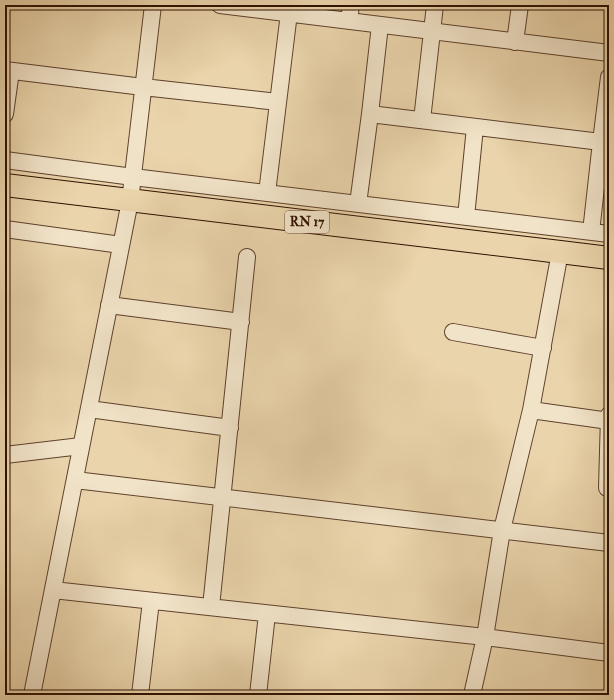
<svg xmlns="http://www.w3.org/2000/svg" width="614" height="700" font-family="'IM FELL Double Pica',serif">
	<rect width="100%" height="100%" fill="#ead4ab"/>
	<filter id="stains"><feTurbulence type="fractalNoise" baseFrequency=".005" numOctaves="4"/><feColorMatrix values="0 0 0 0 .2 0 0 0 0 .09 0 0 0 0 .02 0 0 0 .5 -.17"/></filter>
	<radialGradient id="worn" r=".72"><stop offset=".6" stop-color="#630" stop-opacity="0"/><stop offset="1" stop-color="#630" stop-opacity=".3"/></radialGradient>
	<g fill="none" stroke-linecap="round" stroke-linejoin="round">
		<defs>
			<path id="minor" d="M220,5l389,48
				M349,21l2,-16
				M515,42l5,-37
				M5,70l138,17 135,15
				M5,114l6,-43
				M370,114l239,29
				M422,120l13,-115
				M5,160l128,17 476,57
				M267,193l22,-180
				M358,204l12,-90 10,-89
				M466,217l9,-90
				M5,229l116,16
				M591,232l10,-90 8,-65
				M109,305l132,17
				M453,332l90,16
				M89,409l141,19
				M531,410l78,11
				M609,415l-2,73h2
				M5,455l76,-9
				M75,480l534,63
				M53,590l432,47 124,16
				M211,607l36,-350
				M32,695l98,-494 23,-196
				M140,695l11,-94
				M258,695l9,-81
				M472,695l13,-58 17,-107 29,-120 29,-158"/>
			<path id="primary" d="M5,185l555,67 49,6"/>
		</defs>
		<use href="#minor" stroke="#5e412c" stroke-width="18"/>
		<use href="#primary" stroke="#2f1001" stroke-width="24"/>
		<use href="#minor" stroke="#f1e3c8" stroke-width="16"/>
		<use href="#primary" stroke="#ead4ab" stroke-width="22"/>
	</g>
	<g text-anchor="middle" dominant-baseline="central" stroke-width="4" stroke-linejoin="round" paint-order="stroke">
		<rect fill="#f1e3c8" stroke="#694f3d" stroke-width="1" x="285" y="211" width="44" height="22" rx="3"/>
		<g font-size="13" font-weight="bold" fill="#2f1001">
			<text x="307" y="222">RN 17</text>
		</g>
	</g>
	<rect width="614" height="700" fill="none" stroke="#ead4ab" stroke-width="20"/>
	<rect x="6" y="6" width="602" height="688" fill="none" stroke="#2f1001" stroke-width="2"/>
	<rect x="10" y="10" width="594" height="680" fill="none" stroke="#2f1001"/>
	<rect width="100%" height="100%" filter="url(#stains)"/>
	<rect width="100%" height="100%" fill="url(#worn)"/>
</svg>
